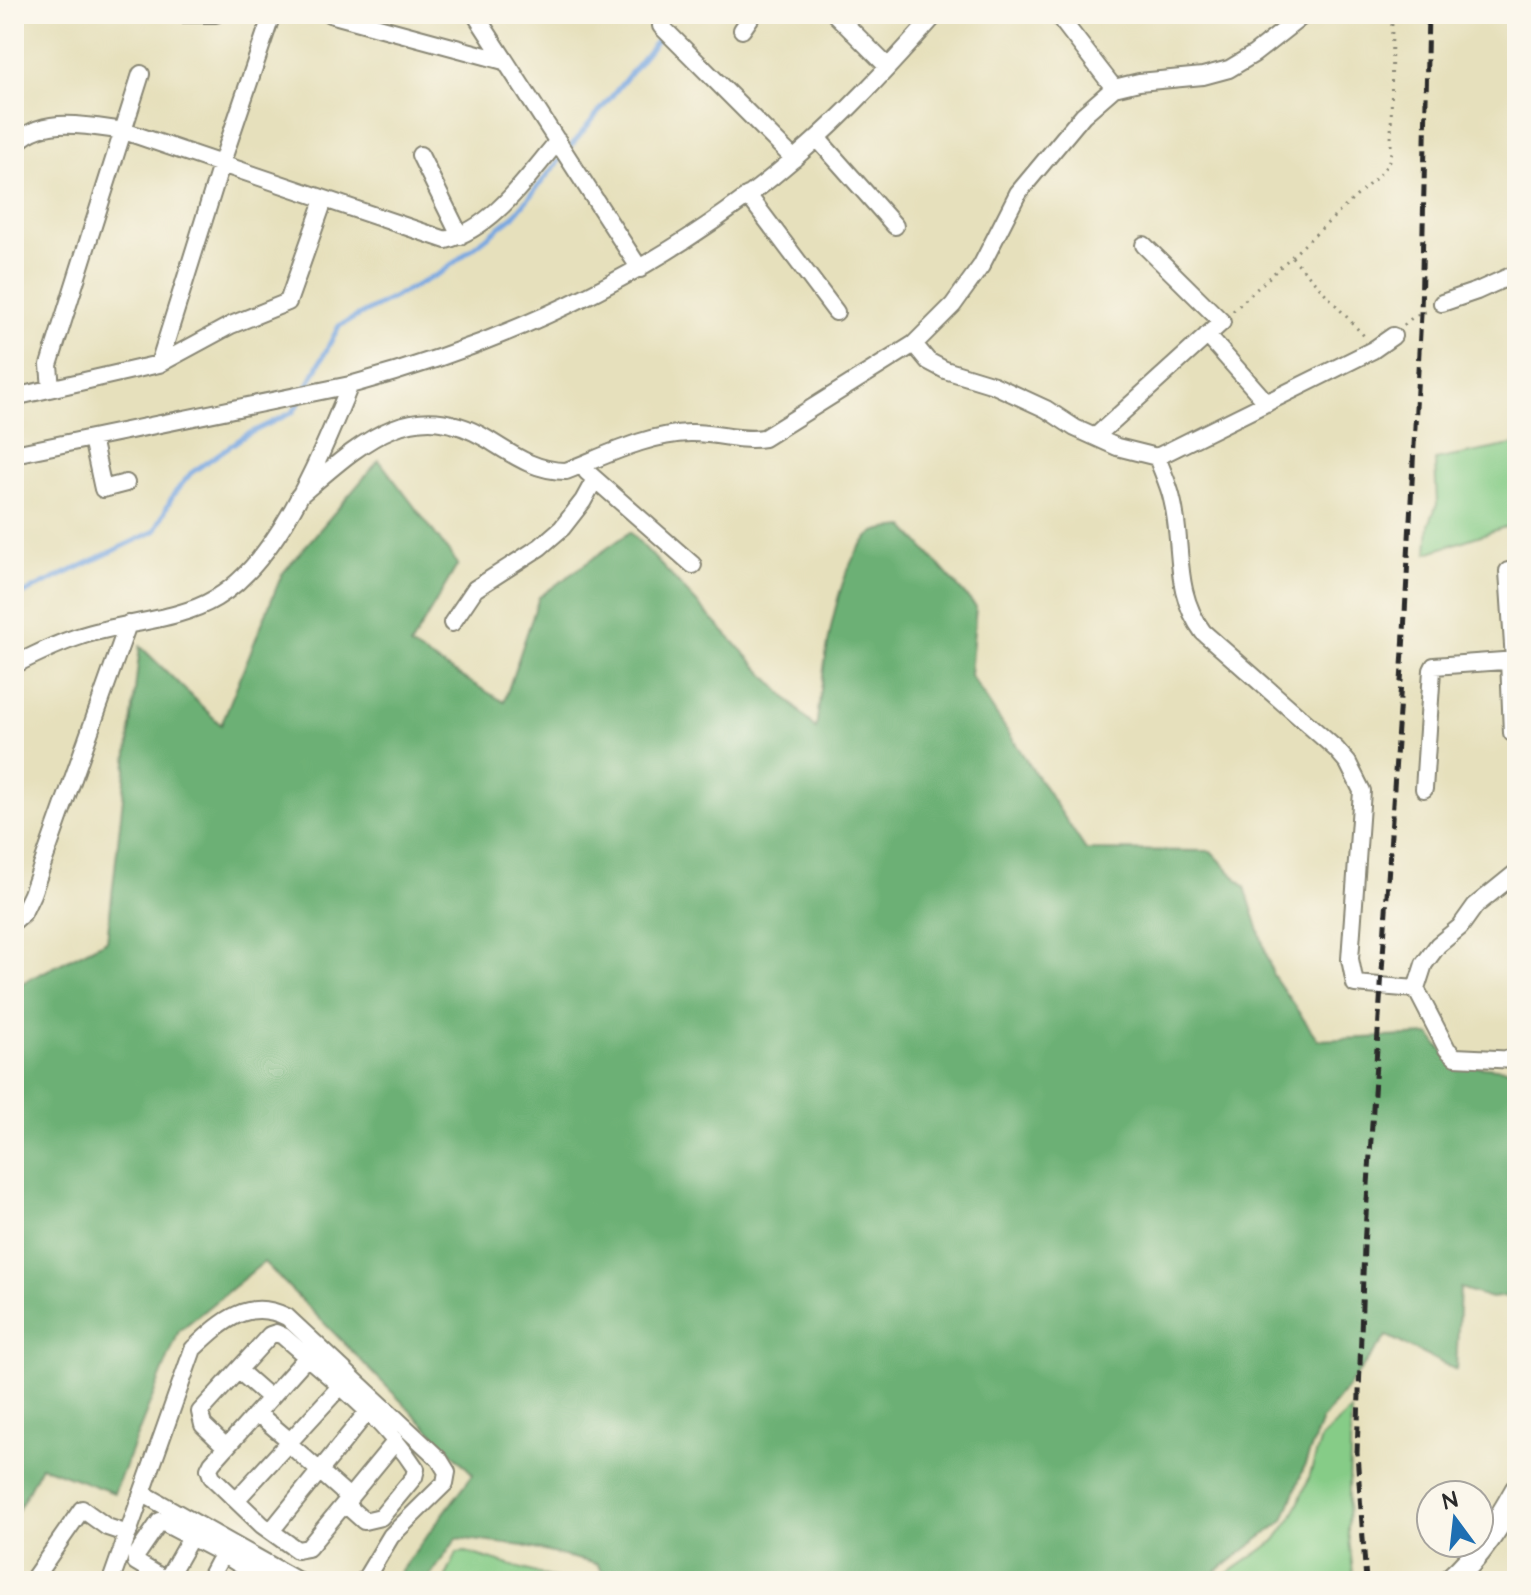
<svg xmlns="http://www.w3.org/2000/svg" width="1531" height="1595" font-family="'Architects Daughter',sans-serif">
	<rect width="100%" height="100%" fill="#fbf7ec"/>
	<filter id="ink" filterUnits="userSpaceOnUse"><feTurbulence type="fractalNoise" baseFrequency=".0125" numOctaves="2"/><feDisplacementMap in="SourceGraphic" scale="16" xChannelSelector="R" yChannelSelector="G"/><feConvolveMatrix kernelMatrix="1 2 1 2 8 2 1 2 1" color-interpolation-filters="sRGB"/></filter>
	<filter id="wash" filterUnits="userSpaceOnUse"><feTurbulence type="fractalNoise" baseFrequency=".006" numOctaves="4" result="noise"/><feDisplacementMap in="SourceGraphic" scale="32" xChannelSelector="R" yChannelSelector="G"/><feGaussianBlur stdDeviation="1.8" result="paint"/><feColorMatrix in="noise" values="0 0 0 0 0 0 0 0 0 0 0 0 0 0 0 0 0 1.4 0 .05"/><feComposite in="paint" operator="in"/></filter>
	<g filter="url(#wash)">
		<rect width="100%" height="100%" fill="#e6e0bc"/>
		<path fill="#86cc87" stroke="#587c59" stroke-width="2" d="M1517,444v79l-90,30 2,-28 8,-21 -2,-44z
			M1351,1410l-3,121 6,50h-137l59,-41 17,-24 16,-38 12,-40z
			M466,1552l97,29h-119l13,-28z"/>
		<path fill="#6cb074" stroke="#4c6e50" stroke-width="2" d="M379,460l79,104 -48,82 94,56 35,-105 91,-65 186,197c6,-46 17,-171 59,-197 8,-4 22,-4 30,-5l71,80 -6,68 116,175 125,1 34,36 28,88 45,65 112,-5 23,29 64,6v225l-26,3 -31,-10 -4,82 -69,-34 -65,84 -38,100 -72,55 -14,6h-590l-11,-17 -74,-18 -66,-8 -30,43h-34l80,-107 -209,-212 -85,69 -65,162 -73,-27 -27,52v-531l93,-47 33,-294 81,79 61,-151z"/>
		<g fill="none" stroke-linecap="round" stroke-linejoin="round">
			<path stroke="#78a7e1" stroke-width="5" d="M305,391l34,-65 103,-54 72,-56 150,-184
				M14,598l141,-67 18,-36 18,-22 55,-38 47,-23 8,-12"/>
		</g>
	</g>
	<g filter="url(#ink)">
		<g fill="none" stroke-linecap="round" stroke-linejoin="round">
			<defs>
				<path id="minor" d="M182,14h34
					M330,14l174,47
					M475,14l165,255
					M670,14l-9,12 133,133
					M835,14l53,53
					M1057,14l57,74
					M742,30l11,-16
					M817,138l78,88
					M14,146c26,-32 74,-20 110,-15l322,109c48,-12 81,-63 112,-99
					M420,155l40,81
					M748,195l88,117
					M1442,303l35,-12 40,-18
					M1207,335l60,68
					M914,344l14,17 17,9 49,15 52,24 29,19 42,19 40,10c5,14 12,28 15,42 12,47 0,91 31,133l133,117 12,14 14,28 -12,168 5,25 61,5
					M159,364l72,-39 57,-23 36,-102
					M51,388l-2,-23 92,-291
					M14,397l145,-33 62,-199 51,-151
					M1095,437l127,-115 -78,-77
					M92,438l11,51 23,-6
					M14,454l336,-69c162,-44 318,-117 446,-228 51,-44 96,-93 140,-143
					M1157,457l216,-107 20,-14
					M587,472l106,93
					M299,496c58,-49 111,-104 188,-57 26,16 48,32 79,32 39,-15 81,-37 124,-38 25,-1 48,9 74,5l150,-94 39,-39 28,-39 37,-73 65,-78 31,-27 25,-6 64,-6 26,-7 25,-15 51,-40
					M1508,571l6,89
					M452,623l23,-34 65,-42 22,-19 21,-27 12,-22
					M1509,660l3,73
					M14,665c22,-11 44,-22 67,-29 42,-14 97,-15 135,-38 64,-38 106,-146 134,-213
					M1424,789l8,-119 2,-4 83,-6
					M1517,872l-42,34 -15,21 -22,18 -14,19 -8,25 31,60 8,8 62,3
					M14,921l9,-8 9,-19 96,-270
					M307,1357l-95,106 -3,6 3,8 50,48 35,25 11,-2 87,-106
					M238,1370l32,28
					M257,1413l33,28
					M288,1443l62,55
					M226,1447l-23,-22 -3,-13 70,-77 6,-2 7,3c46,41 99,80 133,133l-2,8 -33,40 -17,4 -19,-17
					M142,1493l156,88
					M237,1499l110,-120
					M271,1531l102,-126
					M166,1580l-30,-18v-6l24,-35 63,33 43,27
					M32,1581l50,-72 25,18 21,7
					M111,1581l82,-232c29,-27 54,-52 94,-32l152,142 8,13 -2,11 -54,53 -27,45
					M166,1581l29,-51
					M208,1581l18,-34"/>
				<path id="highway" d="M1450,1581c29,-25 49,-58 67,-90"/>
			</defs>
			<use href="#minor" stroke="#888674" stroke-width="20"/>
			<use href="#highway" stroke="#888674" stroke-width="28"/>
			<path stroke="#888674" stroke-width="3" stroke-dasharray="2 6" stroke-linecap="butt" d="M1292,257l73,80
				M1233,311l144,-134 11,-13 3,-12 1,-138
				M1404,325l10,-9 14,-5"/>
			<use href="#minor" stroke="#fff" stroke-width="16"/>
			<use href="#highway" stroke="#fff" stroke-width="24"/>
			<path stroke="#2b2b2b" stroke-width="5" stroke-dasharray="12 6" stroke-linecap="butt" d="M1366,1581l-9,-128 7,-207 39,-595 18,-337 7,-300"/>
		</g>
	</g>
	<rect width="1531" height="1595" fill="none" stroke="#fbf7ec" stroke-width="48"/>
	<g transform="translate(1455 1519) rotate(345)"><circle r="38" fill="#fbf7ec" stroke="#a8a59f" stroke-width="2"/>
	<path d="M0-6L14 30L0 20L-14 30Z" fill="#1f6fb2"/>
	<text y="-12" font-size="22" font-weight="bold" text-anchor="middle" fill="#2b2b2b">N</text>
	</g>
</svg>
